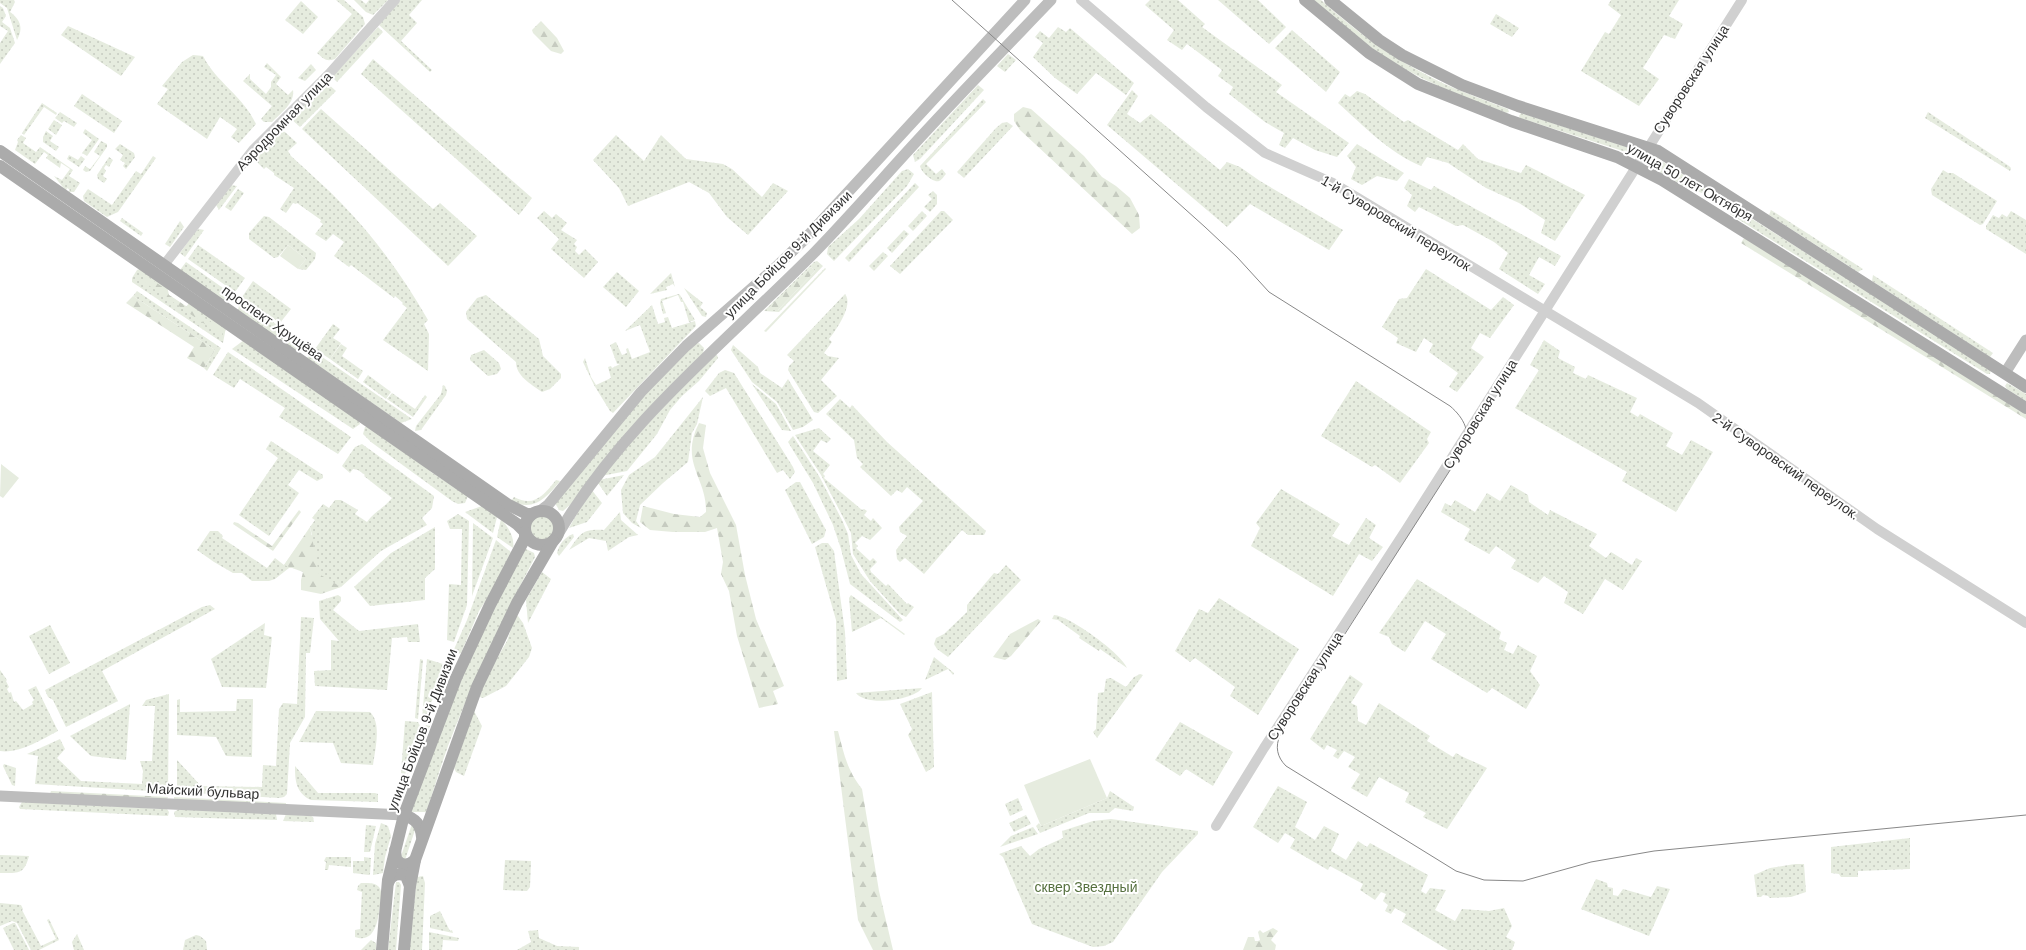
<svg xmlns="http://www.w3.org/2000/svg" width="2026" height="950" font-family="Arial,sans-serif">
<defs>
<pattern id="green-dots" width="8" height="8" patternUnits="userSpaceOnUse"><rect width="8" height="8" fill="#e6ecdf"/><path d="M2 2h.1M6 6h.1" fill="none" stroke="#c6cbc0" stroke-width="1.8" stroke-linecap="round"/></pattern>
<pattern id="forest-firs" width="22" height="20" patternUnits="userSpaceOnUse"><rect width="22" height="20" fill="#e6ecdf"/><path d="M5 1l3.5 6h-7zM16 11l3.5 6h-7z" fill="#c6cbc0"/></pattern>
</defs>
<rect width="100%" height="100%" fill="#fff"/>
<g fill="url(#green-dots)" fill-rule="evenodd">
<path d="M0,0H14L15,2L10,12C20,19 24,28 17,40L7,8L0,3Z"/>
<path d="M336,0H344L363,17L365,24L335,59C326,62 324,59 317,53L352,14Z"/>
<polygon points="354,0 361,0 366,4 369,0 388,0 373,15 366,12"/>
<polygon points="400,0 422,0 409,15 417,23 401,41 432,70 430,72 379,25"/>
<polygon points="1150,0 1178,0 1205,24 1202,27 1282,85 1276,92 1349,143 1337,157 1315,150 1293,138 1285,148 1279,145 1284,133 1265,122 1229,94 1233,87 1218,76 1222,70 1187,44 1182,50 1167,40 1174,30 1145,5"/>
<polygon points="1218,0 1258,0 1286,27 1269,44"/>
<path d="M1314,0H1321C1352,28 1386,54 1423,73C1450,88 1479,98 1508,109L1509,112L1506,113C1459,96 1414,78 1373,49C1352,35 1333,16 1314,0Z"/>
<polygon points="1611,0 1679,0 1669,16 1683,24 1675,39 1664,35 1643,68 1659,79 1639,106 1581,71 1605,32 1609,34 1621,15 1608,5"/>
<polygon points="301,1 318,17 303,34 285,20"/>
<polygon points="0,6 3,8 6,16 2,22 10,28 15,43 0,64 0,43 8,31 0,26"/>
<polygon points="1496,14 1519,28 1512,37 1490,24"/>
<polygon points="68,26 135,57 121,76 61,35"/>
<polygon points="378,27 383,32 337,82 332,77"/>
<polygon points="1058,27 1066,32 1070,28 1134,83 1126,95 1096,73 1077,94 1055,78 1033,57 1043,43 1035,37 1040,31 1049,38"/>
<polygon points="1292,30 1340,72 1326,92 1275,48"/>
<polygon points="1008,54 1016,60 1005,72 997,66"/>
<path d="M193,55L203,56C216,82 243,96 256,124L239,143L231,137L237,129L220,117L207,139L157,104L168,89L162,86L182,62Z"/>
<polygon points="373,59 532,198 519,215 361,74"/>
<path d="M267,63L281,77L276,84L288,95L293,90C295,103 281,113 272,122H264L261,119L272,106L243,81L250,74V79L266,94L271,87V82L276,75L264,67Z"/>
<polygon points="311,64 316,70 305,81 298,78"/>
<polygon points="327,83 336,91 300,127 290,118 323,85"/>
<polygon points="978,85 984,90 920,159 915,162 913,155"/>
<polygon points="1132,90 1138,96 1127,114 1140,123 1151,114 1220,170 1227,162 1240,167 1260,181 1343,230 1329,250 1250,204 1227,227 1107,125"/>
<path d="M1357,91L1365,94L1404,122L1408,120L1458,150L1463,144L1478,159L1521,173L1526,165L1585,195L1555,241L1541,233L1545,220L1519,203L1486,188L1448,163L1427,157L1421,166C1388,152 1364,126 1338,103L1345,94L1350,97Z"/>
<polygon points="82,94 122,121 114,133 74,106"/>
<path d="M983,99L986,102L926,164L936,174L942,169L946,174C944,176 942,180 939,181C933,183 921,172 920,166Z"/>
<polygon points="42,103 57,113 56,115 44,107 24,135 22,133"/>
<polygon points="321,109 433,209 440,203 477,236 448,266 302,129"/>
<polygon points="60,112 77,123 74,127 64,121 62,123 55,118"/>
<polygon points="1928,112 2009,166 2011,168 2010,171 1925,118"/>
<polygon points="1521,113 1627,147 1628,150 1626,152 1520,118 1519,116"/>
<polygon points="54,120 62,125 56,135 48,129"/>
<polygon points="1007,122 1013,126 964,178 957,172 996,128 1002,123"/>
<polygon points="85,129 99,139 87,156 82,153 92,140 83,133"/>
<polygon points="46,131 53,136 50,141 59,147 56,151 43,142 43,137"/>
<path d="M282,131L285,132L297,143L288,151L291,156C308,172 326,187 342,204C376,239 404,278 428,320L424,324L429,334L428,371L383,340L407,308L402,304L403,303L395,296L394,298L351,265L349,267L334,256L344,242L333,234L326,241L315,234L323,224L320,222L321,220L297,203L296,204L293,203L286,213L280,209L294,188L274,175V173L266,167L264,169L256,161V157Z"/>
<polygon points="21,135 26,138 23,143 36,152 40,147 73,170 69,176 80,183 74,192 68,192 70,190 67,188 66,191 54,176 62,180 70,169 61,163 60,168 46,158 48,155 44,152 35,164 15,150 18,142 17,140"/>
<polygon points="616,135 644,161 661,135 686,159 723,164 732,169 762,197 773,183 788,191 748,235 727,217 709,193 689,182 628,206 619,188 593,160"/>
<polygon points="101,141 107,144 107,147 90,171 86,172 83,170 85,166 90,169 100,156 94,152"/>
<polygon points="120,144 134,153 135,157 126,169 123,166 125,163 120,160 123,155 115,149"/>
<polygon points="1357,144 1404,173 1397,181 1377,176 1362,185 1351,179 1356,167 1347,156"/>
<polygon points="69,155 78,160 81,156 85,159 79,167 67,159"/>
<polygon points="1652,155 1708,190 1709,192 1705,194 1685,187 1648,165 1646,160"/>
<polygon points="153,156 156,158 118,212 107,217 84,201 83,196 88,189 112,205 136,171 141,174"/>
<polygon points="109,157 113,160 109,167 106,165 104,168 106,171 103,176 107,179 104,183 98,179 97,175"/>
<polygon points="908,169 914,174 907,186 834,261 827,254 828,247 859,219 902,171"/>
<polygon points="1943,170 1948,173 1953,173 1997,201 1983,224 1980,225 1932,195 1931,189"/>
<polygon points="1409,179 1431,190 1434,186 1561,256 1555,266 1539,257 1529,275 1545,284 1538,294 1499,269 1508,253 1494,242 1463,225 1456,226 1419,207 1415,212 1407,206 1412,195 1404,188"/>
<polygon points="915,183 919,187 849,262 845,258"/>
<polygon points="230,185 237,186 219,210 216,205"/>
<polygon points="238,189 244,193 231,211 225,207"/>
<polygon points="933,191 937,195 937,204 930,212 924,207 932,199 928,195"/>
<polygon points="1731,208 1736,209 1991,369 1990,374 1987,374 1730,214"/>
<polygon points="1771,210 1863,269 1858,272 1769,215"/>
<polygon points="544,211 552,218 556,214 567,223 561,230 577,240 574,244 577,247 575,251 579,255 585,249 598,262 584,278 551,249 559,239 537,218"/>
<polygon points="922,211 927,216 913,231 908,226"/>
<polygon points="941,211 944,211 953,220 900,274 890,266"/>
<polygon points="2011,211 2026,220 2026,254 1986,229 1986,226 1993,215 1999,218 2002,214 2007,217"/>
<polygon points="264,216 269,217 316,253 315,259 306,270 298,269 306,259 288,245 278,257 274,258 249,239 249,233"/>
<polygon points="122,218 143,233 141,236 120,221"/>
<polygon points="180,221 184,227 170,247 165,244"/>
<polygon points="199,229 204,230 185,257 180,253 195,232"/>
<polygon points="904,230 909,234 892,253 887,248"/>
<polygon points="198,245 245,278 235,292 188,259"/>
<polygon points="883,252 888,256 874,271 869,266"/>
<path d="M817,261L823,266L779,312L764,311L814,262ZM811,267L815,271L778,310H767Z"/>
<polygon points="186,262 233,295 223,301 180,270"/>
<polygon points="142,268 167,286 169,295 186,307 189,303 226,327 223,343 132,282 132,278 137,270"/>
<polygon points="825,268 826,269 766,332 764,331"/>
<polygon points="1426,269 1491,310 1503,297 1514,305 1490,338 1480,333 1471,348 1484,357 1457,392 1449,387 1458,373 1429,352 1433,344 1424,338 1416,352 1396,343 1398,338 1382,327 1399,299 1407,298"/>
<polygon points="617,272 639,291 626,307 603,287"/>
<polygon points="671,273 675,287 673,284 666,287 667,290 650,294"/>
<polygon points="1873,275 1993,353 1990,357 1872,281"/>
<polygon points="253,281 291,309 280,323 242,297"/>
<polygon points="684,288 703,303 700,307 707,313 706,317 702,316"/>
<polygon points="137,291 221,348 207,371 204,368 215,350 133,296"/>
<polygon points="679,294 680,295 695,320 689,322 683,302 681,302 678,295 662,301 666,313 663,314 660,303 661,299"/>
<path d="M845,294C854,305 836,330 829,339L832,342L824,353L828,356L839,358L821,380L837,396L818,413L814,412L788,370L789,366L794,361L787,355Z"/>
<path d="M486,295L539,339L543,356L561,374V378L550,389L542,392C531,384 516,376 516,362L467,319L466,312L477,298Z"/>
<polygon points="240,299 303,343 299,348 294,350 238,311"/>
<polygon points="652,305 658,324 665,322 664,318 668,317 672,328 695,321 696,326 613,413 610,411 594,385 583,362 585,358 591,377 596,385 611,378 608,367 611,366 612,368 620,364 617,364 610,345 616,342 622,355 627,353 626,349 628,348 632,359 650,352 640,325 625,331"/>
<polygon points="333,324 340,329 333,338 341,343 330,359 315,349"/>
<polygon points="244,340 358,418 360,424 353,429 232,349"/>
<polygon points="1544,340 1560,351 1558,358 1575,367 1573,373 1586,379 1588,375 1637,398 1630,412 1638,417 1640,414 1673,433 1666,446 1682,455 1691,440 1713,452 1676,512 1622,481 1627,472 1515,408 1539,370 1530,365"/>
<polygon points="699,343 704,348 703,354 571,504 563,511 559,510 555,503 644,394 695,344"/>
<polygon points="341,344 347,348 342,356 363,371 358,379 330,359"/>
<polygon points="733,345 758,367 760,373 782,388 788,379 813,420 803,427 793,430 777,402 752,382 731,350"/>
<polygon points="312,350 412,419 401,423 307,358"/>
<polygon points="484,350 499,363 501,369 497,374 488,376 470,360 471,355"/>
<polygon points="228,352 351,437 338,454 279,417 285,408 240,379 234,388 213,375"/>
<polygon points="717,355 718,358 699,381 682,396 670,410 657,434 627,471 601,476 644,427 713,356"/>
<polygon points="725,370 734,373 793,467 795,472 790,479 783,470 777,473 726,388 710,396 705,391 719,373"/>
<polygon points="368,375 391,392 386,399 363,382"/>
<polygon points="1356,381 1431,432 1427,439 1429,443 1400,483 1375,465 1372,467 1321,436"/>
<polygon points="2007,383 2026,394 2026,401 2007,389 2005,386"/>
<polygon points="752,384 776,404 791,431 782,430 780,427"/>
<polygon points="443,385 445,386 447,391 446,395 421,430 415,431 416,426 441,394"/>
<polygon points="392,393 415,409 425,395 427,397 413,417 387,399"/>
<polygon points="703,397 697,424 692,433 688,462 663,483 640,505 636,521 641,528 632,523 623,513 621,490 629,475 655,457"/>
<polygon points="840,399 850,408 852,405 887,442 986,531 984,535 968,535 962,530 924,574 905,558 900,562 897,559 896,550 907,536 900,532 899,527 923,501 907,487 902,493 897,490 891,496 860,467 863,464 857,458 854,440 826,414"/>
<polygon points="371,426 427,467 431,472 468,496 465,503 458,504 452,501 371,442 363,434 365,427"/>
<polygon points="819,428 831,439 827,443 821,440 813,451 830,465 823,474 825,476 824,478 862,510 864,509 867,511 864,515 871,521 873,518 882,528 870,540 862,536 855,543 858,546 856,548 870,561 873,558 877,562 870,569 871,572 886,586 888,584 907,604 908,603 914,607 906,617 900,614 870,581 853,554 851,533 844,519 821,475 795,435"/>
<polygon points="793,436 819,476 842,520 848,534 851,555 861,574 903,620 900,622 850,584 841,549 833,525 813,483 788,442"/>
<polygon points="271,441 323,475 323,478 317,481 299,470 288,485 299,493 269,536 239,515 278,458 266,449"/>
<path d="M362,444L434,496L432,508L422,518L427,525L381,551L341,587L302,567L289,568L275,579L269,581H252L242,573H233L214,562L197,550L210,531H218L223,536L222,538L267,568L275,558L284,565L302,540L312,535L310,527L315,520L312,518L323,504L329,508L335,500H341L358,510L355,514L367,522C376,510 383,509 392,498L364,476L365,475L358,470L353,469L350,473L342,466L355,447Z"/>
<polygon points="624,475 607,496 598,483 599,480"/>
<path d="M556,480L560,481C546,498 534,512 511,501L514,497C534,508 544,495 556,480Z"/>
<polygon points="796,482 800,482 826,530 824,537 812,544 785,490"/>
<polygon points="1511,485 1528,495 1529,502 1548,515 1550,510 1597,534 1589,546 1606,558 1611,552 1632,565 1636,558 1642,561 1623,590 1605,579 1583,614 1564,603 1568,592 1544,576 1538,583 1511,568 1516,560 1496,546 1489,554 1464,540 1470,529 1441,512 1445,503 1451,506 1455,500 1475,512 1487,493 1500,501"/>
<polygon points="591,489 602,503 587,522 569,528"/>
<polygon points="1281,489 1340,524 1332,536 1349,545 1366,518 1376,525 1369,538 1383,547 1372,561 1359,554 1333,596 1251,546 1260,528 1256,523"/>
<polygon points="482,506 497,517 493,533 465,512"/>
<path d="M620,512L621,520L638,535L629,537L608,551L606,541L589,538L569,550C581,533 582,529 604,530Z"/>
<polygon points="458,514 469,521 467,605 454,642 447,640 449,584 461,585 462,529 450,529 447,521"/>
<circle cx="542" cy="528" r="13"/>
<path d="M501,519C508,527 515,537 513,548L497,537Z"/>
<polygon points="473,523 493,538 472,596"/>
<polygon points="435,527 435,569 425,578 425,600 370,606 354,587 391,553"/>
<path d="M573,534L574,537L559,556L557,553C559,544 565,537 573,534Z"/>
<polygon points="496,540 511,552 492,591 479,611 461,653 451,656 467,620"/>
<polygon points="822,543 828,543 834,551 845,632 847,679 837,681 836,620 815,547"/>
<path d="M526,549L534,553L535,557C502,620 473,680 448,746C440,768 434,790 426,812H410L460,679L523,550Z"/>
<polygon points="1006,565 1021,580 948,657 937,649 934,644 936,638 944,634 967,612 967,605 994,573 998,574"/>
<polygon points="542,572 551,579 528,623 526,600"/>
<polygon points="1417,579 1501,632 1499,639 1507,643 1504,650 1513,654 1518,645 1537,656 1530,671 1540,685 1526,709 1492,688 1487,693 1431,659 1446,634 1425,621 1405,652 1392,644 1389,637 1379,633"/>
<polygon points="338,595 341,597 341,601 333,610 359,631 418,624 420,642 408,642 407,637 392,638 387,690 315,686 314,671 331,670 331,640 339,641 320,619 319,601"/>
<polygon points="851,595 905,634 904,635 881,618 852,632 849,598"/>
<polygon points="1219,598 1299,649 1258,715 1230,696 1235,687 1195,658 1190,662 1175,651 1199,609 1208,613"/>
<polygon points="210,605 215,609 102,671 118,701 66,727 53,700 48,697 45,690 202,607"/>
<path d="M1054,615C1070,616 1122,654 1127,668L1100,649L1099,651L1079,638L1080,636L1058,620L1052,619Z"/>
<polygon points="518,616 523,623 532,648 529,657 506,686 483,698 480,697 479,695 488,674 507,641 515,617"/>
<polygon points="301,617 314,618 310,653 306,653 305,717 290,743 287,794 284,797 279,798 177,792 177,760 201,786 262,787 263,765 276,766 279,709 283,703 297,704"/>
<polygon points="265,623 264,635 272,637 266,688 222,687 211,659"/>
<polygon points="50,625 70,663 49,674 29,636"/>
<polygon points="934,657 954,673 953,675 948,669 925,680"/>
<polygon points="420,659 423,660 418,719 415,718"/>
<polygon points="427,659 446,665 424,721 422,719"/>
<path d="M0,670L7,680L6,681L9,687L7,689L9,693L11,692L14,702L16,701L23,710L33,704L32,702L34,700L28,690L36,686L58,731C40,740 20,754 0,751Z"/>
<polygon points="1140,674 1143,675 1097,738 1093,732 1096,729 1098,693 1104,692 1106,679 1111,678 1126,687 1134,677"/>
<path d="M1350,675L1363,684L1351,703L1357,706L1358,721L1366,725L1379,703L1430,736L1427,741L1453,757L1456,753C1465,759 1476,762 1487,768L1447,829L1423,817L1426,813L1405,802L1409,793L1379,777L1367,797L1351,788L1360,774L1348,767L1355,757L1344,751L1338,759L1333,756L1337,750L1327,745L1324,750L1310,739Z"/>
<path d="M922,688C914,700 866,707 856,693Z"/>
<polygon points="932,692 934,767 926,772 908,735 912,729 900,704"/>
<polygon points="169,694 168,792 35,784 38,756 27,754 60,739 65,749 57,758 81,781 142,784 143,771 140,761 152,761 155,706 142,706 146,700"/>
<polygon points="180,699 180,712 236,711 237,699 253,699 252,757 226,756 216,737 177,735 177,700"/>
<polygon points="130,704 126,760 91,756 70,736"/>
<path d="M316,711L370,712C382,723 375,750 373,765L341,763L333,743L299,742Z"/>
<polygon points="474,711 482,726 464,776 456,772 454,768"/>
<polygon points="405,721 418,722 421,728 405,774 401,773"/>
<polygon points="1180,722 1233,752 1213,786 1186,769 1180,776 1155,760"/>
<polygon points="426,725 430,726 406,778"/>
<polygon points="4,764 16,768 15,786 12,785 3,766"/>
<path d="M295,766L318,793H375L378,794V802L311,800C296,793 295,781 295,766Z"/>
<polygon points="1278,786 1307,802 1295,827 1315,840 1324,826 1339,834 1331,851 1346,860 1358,841 1367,847 1370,843 1428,875 1421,891 1426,894 1430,888 1446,890 1435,910 1455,921 1462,909 1489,911 1504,908 1512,926 1506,937 1515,942 1512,950 1448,950 1402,922 1406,914 1395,908 1391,914 1385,911 1388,905 1383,901 1386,894 1381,892 1375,900 1360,890 1363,884 1330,866 1328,870 1290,848 1295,839 1285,833 1278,843 1253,827"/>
<polygon points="1110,791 1134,807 1133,811 1115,808 1109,813 1089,813 1040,833 1036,826 1039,823 1041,826 1107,798"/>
<polygon points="1018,798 1023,810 1010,816 1005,804"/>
<polygon points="22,802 167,809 169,812 168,816 20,809 19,807"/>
<polygon points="179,809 276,814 277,820 175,817 174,812"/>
<polygon points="286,814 311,816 313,817 314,822 283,821"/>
<polygon points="1026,815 1031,824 1014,832 1009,823"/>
<polygon points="1111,819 1198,831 1198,834 1162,872 1113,942 1104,946 1093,947 1032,924 1003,857 999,854 1021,846 1030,856 1039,849 1063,838 1062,831 1093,821"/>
<polygon points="381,823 388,826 391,836 385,857 383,873 373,875 375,844"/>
<polygon points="412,824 416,827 405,860 401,856"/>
<polygon points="366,825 376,826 370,852 364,852"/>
<polygon points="1033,827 1038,834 1000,847 1011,836"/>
<polygon points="1910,838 1910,869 1858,871 1858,877 1841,877 1839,874 1831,873 1831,847"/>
<path d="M0,855L29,856C24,875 18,873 0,873Z"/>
<polygon points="326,857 351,857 351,867 329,865 328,870 325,870 326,862 324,861"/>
<polygon points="364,857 371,858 370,874 369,875 353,873 353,861 364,861"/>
<polygon points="505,860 531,861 530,887 527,891 503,890"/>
<polygon points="1795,864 1804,864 1806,892 1791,897 1770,898 1768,896 1763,895 1761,897 1757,897 1754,875 1770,868"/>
<polygon points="423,876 425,883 422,950 409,950 417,877"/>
<polygon points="1596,879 1607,883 1608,887 1613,888 1613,895 1618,896 1623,889 1651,897 1657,886 1670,889 1649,936 1581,909"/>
<polygon points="396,882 399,882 401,885 396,950 388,950"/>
<path d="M361,883C367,883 375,882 379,887C383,892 381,900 380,906C378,920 375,944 355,937V930L360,929L362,892L357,890L358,886Z"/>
<polygon points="0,903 21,905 23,909 22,910 41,946 56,939 47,920 49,919 59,940 39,950 31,950 17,923 12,921 0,926"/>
<polygon points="440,911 450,931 452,930 453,933 430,928 430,916"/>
<polygon points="13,923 15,923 29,950 14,950 3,928"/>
<polygon points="538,930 539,938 557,946 579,947 579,950 517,950 531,942 528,931"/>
<polygon points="429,932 459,938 458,941 443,940 442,950 429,950"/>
<polygon points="77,934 84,950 74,950 72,942"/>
<polygon points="196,935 200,936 206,941 207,950 183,950 185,940"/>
<polygon points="371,940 376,943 376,950 361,950"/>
</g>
<g fill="url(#forest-firs)">
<polygon points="541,21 557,38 564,51 561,54 551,51 533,33 532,30"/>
<polygon points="1023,107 1031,109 1084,156 1102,177 1116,186 1130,198 1139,215 1140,228 1132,234 1020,130 1014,121 1014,114"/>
<polygon points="1744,238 2026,410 2026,419 1741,243"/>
<polygon points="811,267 815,271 778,310 766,310"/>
<polygon points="148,277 164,288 169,295 223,330 222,336 144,282"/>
<polygon points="133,296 215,350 204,368 187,358 194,347 126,303"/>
<path d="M699,423L706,425L703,448L710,473L736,525L745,575L756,619L784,686L773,691L778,704L759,708L737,636L729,591L721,574L723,562L717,528L705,532H673L650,530L640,522L643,506L674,514L700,517L706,512C707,477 679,463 699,423Z"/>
<polygon points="299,510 301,512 273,551 233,524 234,522 238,523 272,546"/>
<polygon points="310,527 319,574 341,587 321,594 301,590 301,580 303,572 284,565"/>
<polygon points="1038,619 1041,621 1011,656 1005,660 993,657 1010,634"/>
<path d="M834,731H838C844,754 847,770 862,789L879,891L893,950H873L858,920Z"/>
<polygon points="51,791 168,797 167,800 50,794"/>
<polygon points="174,797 286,803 286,806 174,800"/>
<polygon points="1273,928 1278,931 1271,940 1276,945 1275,950 1243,950 1248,937 1254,937 1255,941 1258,941 1260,940 1258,932 1260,930 1263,933"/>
</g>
<g fill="#e6ecdf">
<polygon points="288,245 306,259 298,269 280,256"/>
<polygon points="1,464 19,478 3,498 0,496"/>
<polygon points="1090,759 1107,798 1041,826 1024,785"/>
</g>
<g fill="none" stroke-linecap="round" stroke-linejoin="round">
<g stroke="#d0d0d0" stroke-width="10">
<polyline points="1081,0 1206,107 1265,153 1333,183 1698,403 1877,529 2026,623"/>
<polyline points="164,265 253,150 329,74 395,0"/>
<polyline points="1216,826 1264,748 1406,530 1742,0"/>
</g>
<g stroke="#bdbdbd" stroke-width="11">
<polyline points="2005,373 2026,340"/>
<polyline points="540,511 548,505 641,392 686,346 775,268 803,241 1025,0"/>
<path d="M557,536C621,425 726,342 815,252C846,220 875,187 905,154C952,102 1002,51 1051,0"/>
<polyline points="0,796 404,815"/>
</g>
<g stroke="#ababab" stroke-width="12">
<polyline points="1305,0 1369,53 1418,84 1511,121 1617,157 1662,180 2026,408"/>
<polyline points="1330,0 1379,40 1402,55 1462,85 1518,106 1658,151 2026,387"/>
<polyline points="0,151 507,504 527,514 532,514"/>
<polyline points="0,166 517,524 525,532"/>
<circle cx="542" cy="528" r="17"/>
<path d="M404,815C416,819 421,825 422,837"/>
<path d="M395,850L396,859C401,866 408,866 415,860"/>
<path d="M388,883C391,875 398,872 406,876L410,886"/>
<polyline points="382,950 388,880 404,815 456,678 490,605 525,538 525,532"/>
<polyline points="404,950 410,886 415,860 477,687 517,603 553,541"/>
</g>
<path stroke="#888" stroke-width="1" d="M952,0L1205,227L1237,257L1269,292L1450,406C1464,418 1472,433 1463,450L1280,735C1275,747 1277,757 1286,766L1456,871L1484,880L1523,881L1591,862L1654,851L2026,815"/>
</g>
<g text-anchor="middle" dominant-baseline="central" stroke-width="4" stroke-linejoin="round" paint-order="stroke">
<g font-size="14" fill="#333" stroke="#fff">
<text transform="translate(1691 79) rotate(-57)">Суворовская улица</text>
<text transform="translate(284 121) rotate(-46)">Аэродромная улица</text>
<text transform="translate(1690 182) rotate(30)">улица 50 лет Октября</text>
<text transform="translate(1396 223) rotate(31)">1-й Суворовский переулок</text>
<text transform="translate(788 254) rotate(-45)">улица Бойцов 9-й Дивизии</text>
<text transform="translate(273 323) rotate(35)">проспект Хрущёва</text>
<text transform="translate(1480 414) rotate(-58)">Суворовская улица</text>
<text transform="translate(1786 466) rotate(35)">2-й Суворовский переулок.</text>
<text transform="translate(1305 686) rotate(-57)">Суворовская улица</text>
<text transform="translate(422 730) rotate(-69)">улица Бойцов 9-й Дивизии</text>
<text transform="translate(203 791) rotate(3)">Майский бульвар</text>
</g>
<g font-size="14" fill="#56703f" stroke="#fff">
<text x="1086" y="887">сквер Звездный</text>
</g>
</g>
</svg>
